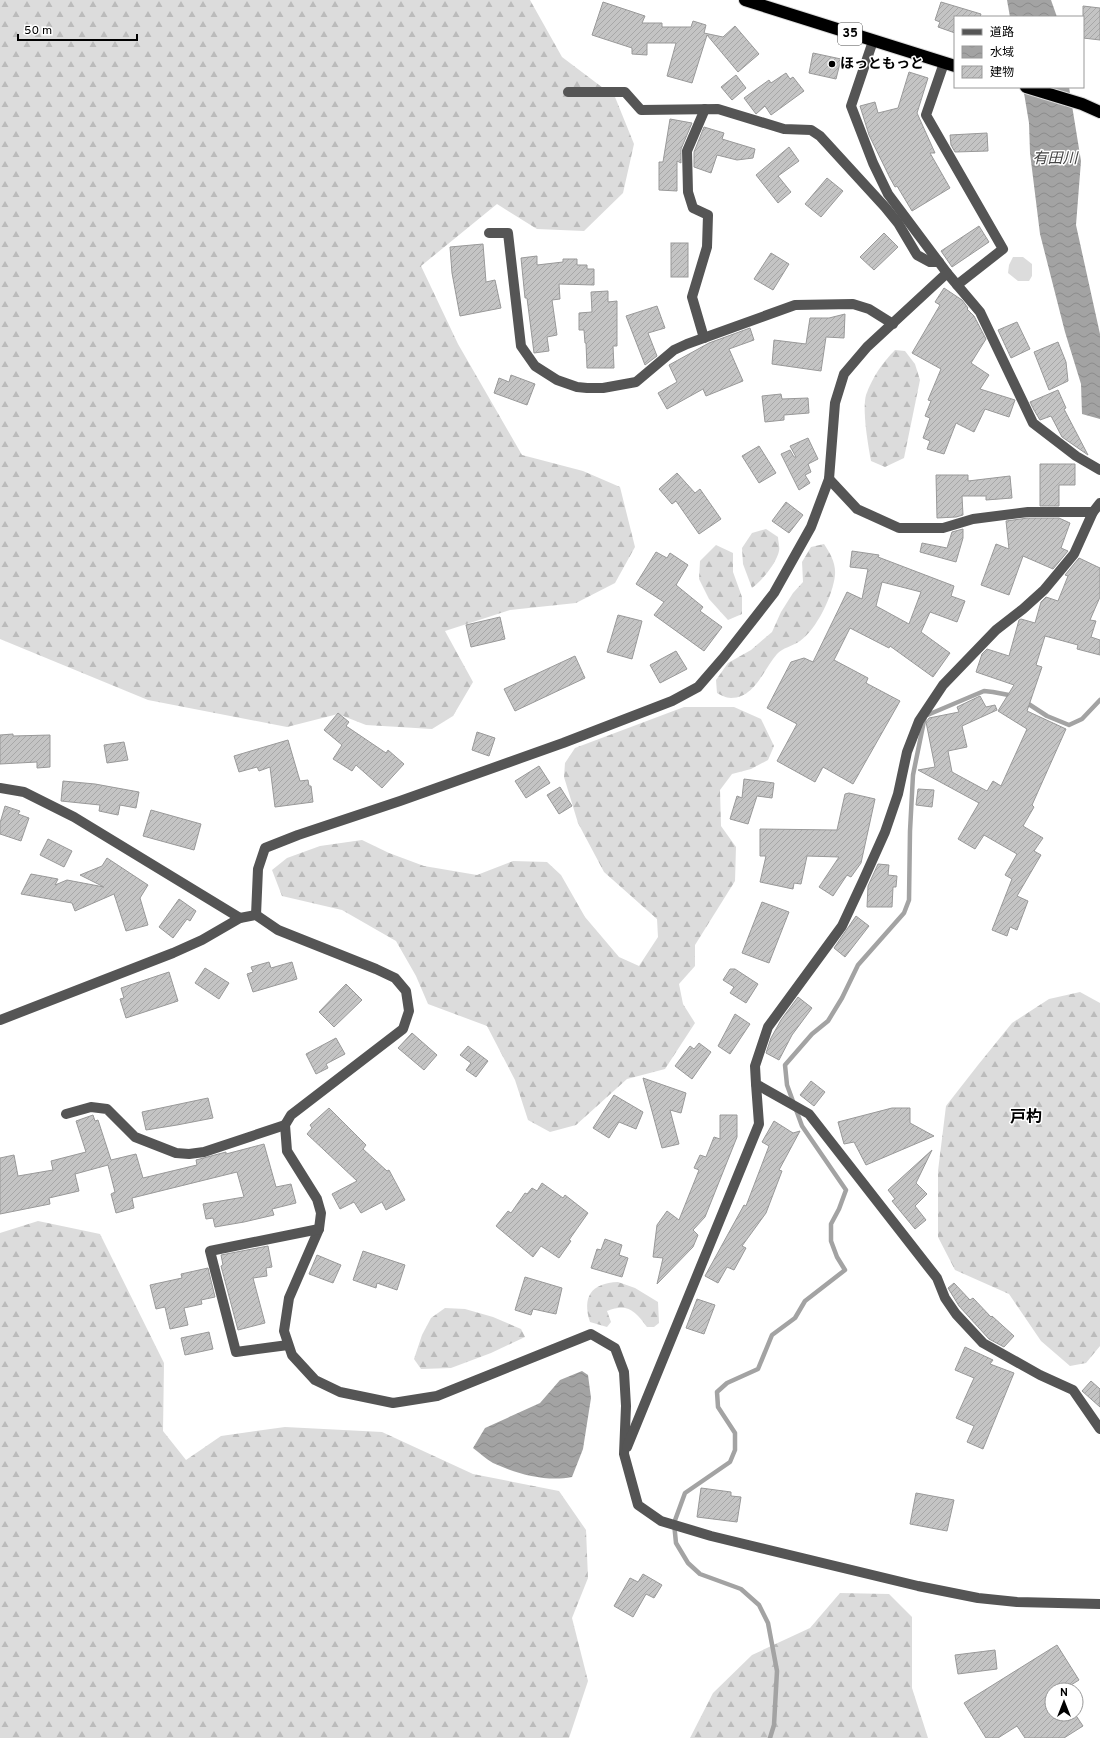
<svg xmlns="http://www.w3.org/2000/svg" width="1100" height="1738" font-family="Overpass,'Noto Sans JP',sans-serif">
<defs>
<pattern id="forest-firs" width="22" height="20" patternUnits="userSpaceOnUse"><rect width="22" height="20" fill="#dcdcdc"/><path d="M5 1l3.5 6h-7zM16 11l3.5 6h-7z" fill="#bbb"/></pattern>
<pattern id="water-waves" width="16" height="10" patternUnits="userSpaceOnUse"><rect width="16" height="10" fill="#a3a3a3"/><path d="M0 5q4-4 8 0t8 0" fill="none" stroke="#8b8b8b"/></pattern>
<pattern id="building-hatch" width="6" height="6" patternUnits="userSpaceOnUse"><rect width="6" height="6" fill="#c4c4c4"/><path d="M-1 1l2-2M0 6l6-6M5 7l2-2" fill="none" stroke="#a7a7a7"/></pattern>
</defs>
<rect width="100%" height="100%" fill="#fff"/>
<g fill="url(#forest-firs)">
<polygon points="0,0 530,0 562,57 615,97 634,144 623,193 584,231 537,229 497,204 421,266 458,344 522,455 583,471 620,487 635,547 615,583 576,603 510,610 445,631 473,682 453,716 432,729 366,725 338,714 287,727 148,700 0,639"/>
<path d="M895,350L905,351L915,364L920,380L904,458L885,467L871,461C868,445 862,410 866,395C872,378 882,363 895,350Z"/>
<path d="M766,529L778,537C778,541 780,547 779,551C777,562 762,581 752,588L743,564L742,548L752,533Z"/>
<path d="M824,544C830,553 836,563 835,575C833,595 817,629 800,641C793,646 782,648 777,654C763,670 755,698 731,698C726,698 721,695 717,693L716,680L728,663L751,650L772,632L781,612L793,593L803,582L802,562L811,547Z"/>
<polygon points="716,545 733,553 733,572 742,597 742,614 728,620 709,599 699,579 700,561"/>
<polygon points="684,707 734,707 761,719 774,746 768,760 751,769 732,774 720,790 721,826 736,847 735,881 695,945 695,966 679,984 683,1004 695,1023 665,1069 627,1079 576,1125 550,1132 528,1120 515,1080 487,1026 428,1004 416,976 396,941 342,910 282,896 272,870 287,858 320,846 362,840 389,853 424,866 477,875 513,861 547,862 561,875 585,917 619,957 639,966 658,937 657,919 604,872 578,823 564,777 565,763 575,748"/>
<polygon points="1080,992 1100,1003 1100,1346 1086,1363 1070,1366 1041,1341 1009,1294 955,1270 938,1237 938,1171 946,1106 978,1065 1012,1023 1049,999"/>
<polygon points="38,1221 100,1234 164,1363 163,1431 186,1460 221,1436 285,1427 382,1432 473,1474 559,1491 586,1530 588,1578 572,1618 588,1681 569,1738 0,1738 0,1233"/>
<path d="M618,1282L635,1288L658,1302L659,1323L654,1327H647C635,1311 628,1303 607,1311L611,1322L607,1327L590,1322C582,1297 591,1283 618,1282Z"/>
<polygon points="445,1308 465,1309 493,1317 521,1329 525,1337 491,1353 451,1368 421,1369 414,1359 422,1335 431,1318"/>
<polygon points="840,1593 889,1594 912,1617 912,1688 928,1738 690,1738 713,1693 752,1655 810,1628"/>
</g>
<polygon fill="#dcdcdc" points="1013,257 1023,257 1032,264 1032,276 1029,281 1018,281 1008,273 1009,265"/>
<g fill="url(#water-waves)">
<polygon points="1007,0 1051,0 1057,17 1010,17"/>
<polygon points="1023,87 1069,87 1081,161 1076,225 1100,334 1100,419 1082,414 1081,384 1065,332 1040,234 1030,153 1029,123"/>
<path d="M582,1371L588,1375L591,1398L583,1449L572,1477C546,1482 517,1474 493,1463C486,1459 480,1453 473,1448L485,1428L540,1403L560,1380Z"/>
</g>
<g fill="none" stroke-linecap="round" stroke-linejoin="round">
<g stroke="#a3a3a3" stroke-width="4.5">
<polyline points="1024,701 1047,716 1069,725 1082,719 1100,700"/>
<polyline points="770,1738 774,1725 777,1671 768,1623 759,1605 741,1589 700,1574 688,1563 676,1543 674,1523 685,1493 730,1462 735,1450 735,1433 718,1407 717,1392 727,1383 758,1369 772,1335 795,1318 805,1301 845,1270 837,1257 831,1241 831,1224 839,1209 846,1190 802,1126 787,1085 785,1065 812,1034 828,1021 842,998 858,965 904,913 909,900 910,831 913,775 925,716 984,691 993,692 1014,696"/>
</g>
</g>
<g fill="url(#building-hatch)" stroke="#999" fill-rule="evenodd">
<polygon points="603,2 645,16 642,23 662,23 662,27 691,27 693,21 706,25 704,33 723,37 735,26 759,54 738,72 707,35 692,83 667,76 676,43 647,43 647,55 632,54 632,48 592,35"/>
<polygon points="941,2 981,14 980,17 955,17 955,33 938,27 940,22 935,20"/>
<polygon points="1083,6 1100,8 1100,40 1083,38"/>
<polygon points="813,53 841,59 836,79 809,73"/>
<polygon points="909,72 928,78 917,113 935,153 930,153 950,188 912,211 897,186 895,187 890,178 869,135 860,106 875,102 878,113 898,108"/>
<polygon points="786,73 790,79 793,77 804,91 771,115 765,106 756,114 744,98 769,80 771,83"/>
<polygon points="736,75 746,88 732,100 721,87"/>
<polygon points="670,119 692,123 681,149 681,163 677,161 677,191 659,190 659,162 663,162"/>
<polygon points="704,127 724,133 722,139 755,149 753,158 737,160 717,155 711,173 694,167 694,152"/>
<polygon points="987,133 988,151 955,152 951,145 950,135"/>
<polygon points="789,147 799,161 778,176 791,192 778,203 756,175"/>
<polygon points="827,178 843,191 821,217 805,204"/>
<polygon points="979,226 989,242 952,267 941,251"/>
<polygon points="884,233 898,247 874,270 860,257"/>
<rect x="671" y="243" width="17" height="34"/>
<polygon points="483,244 486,282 495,280 501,308 460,316 452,273 450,247"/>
<polygon points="771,253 789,264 773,290 754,279"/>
<polygon points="537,256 537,265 563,262 563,259 577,259 577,265 587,265 587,269 594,269 594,285 559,284 560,299 552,300 557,335 547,337 549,351 534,353 527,298 525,298 521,258"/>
<polygon points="944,288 962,300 968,308 967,309 974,316 986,339 971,363 989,375 980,389 1015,400 1009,417 985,409 974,432 956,423 944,454 927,449 930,441 923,438 930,418 925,416 931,401 928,400 941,369 912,353 940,305 935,302"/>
<polygon points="608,291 608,302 617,301 617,346 613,346 614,368 587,368 586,343 585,343 584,330 579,330 579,313 592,312 591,292"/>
<polygon points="657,306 665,328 648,333 657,356 645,365 626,316"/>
<polygon points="845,314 844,338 826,337 821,371 772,364 774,340 806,344 810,318 829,318"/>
<polygon points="1017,322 1030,349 1011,358 998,330"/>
<polygon points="750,328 754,340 729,349 743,381 706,396 703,389 667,409 658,393 677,382 669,365 709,343"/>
<polygon points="1058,342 1066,362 1068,381 1049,390 1034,352"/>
<polygon points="511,375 535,384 527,405 494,393 499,378 509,382"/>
<polygon points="1058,390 1066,408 1064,409 1088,455 1062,437 1051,416 1040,420 1034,410 1030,402"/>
<polygon points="781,394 782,399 808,398 809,413 784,415 784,420 765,422 762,396"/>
<polygon points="808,438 818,459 808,464 811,472 805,475 810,483 799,490 781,454 790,450 794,457 796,457 790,446"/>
<polygon points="759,446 776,473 759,483 742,456"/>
<polygon points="1040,464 1075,464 1075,485 1059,485 1059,506 1040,506"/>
<polygon points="677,473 695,493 700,489 721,519 699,534 676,501 672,504 659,489"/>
<polygon points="936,475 968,475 968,481 1010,476 1012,498 986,500 986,496 962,496 963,515 956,517 937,518"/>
<polygon points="786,502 803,515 789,533 772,521"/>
<polygon points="1028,518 1059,518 1070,523 1061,548 1068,551 1053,569 1023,556 1009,595 981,585 996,544 1009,549 1006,521"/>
<polygon points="963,529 963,538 956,562 920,552 922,543 947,548 952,532"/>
<path d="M852,551L879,555L878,557L954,586L951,596L965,601L957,622L930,612L921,632L950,653L933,677L890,646L889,648L850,628L834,660L868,678L866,683L900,701L853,784L823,767L815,782L777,761L797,724L767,708L791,662L804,658L813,662L847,592L862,599L868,569L850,567ZM882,582L921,592L909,624L876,606Z"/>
<polygon points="656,552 667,558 670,553 688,565 676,585 703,607 700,611 722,627 704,651 654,615 664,602 636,584"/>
<polygon points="1079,558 1100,568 1100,597 1090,620 1096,621 1091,637 1100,640 1100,655 1077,649 1078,645 1045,636 1036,665 1042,667 1027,711 1066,729 1032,805 1034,807 1023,826 1043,838 1034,851 1041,855 1017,896 1028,901 1017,930 1010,927 1007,936 992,930 1012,879 1005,875 1017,854 984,835 975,849 958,839 979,803 918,770 935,767 926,722 929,718 959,712 957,707 980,696 986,707 995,705 997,710 962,726 967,747 948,751 952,772 987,791 993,781 1001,786 1027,729 998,711 1014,685 976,672 982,654 987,649 1009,656 1019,620 1021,619 1035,623 1041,602 1046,597 1058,601 1068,576 1065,575"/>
<polygon points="618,615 642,621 632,659 607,652"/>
<polygon points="500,617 505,639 471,647 466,625"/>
<polygon points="676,651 687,669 660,683 650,665"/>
<polygon points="575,656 585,678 515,711 504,689"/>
<polygon points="338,713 349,722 346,726 386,753 388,750 404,764 382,788 356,765 352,771 333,759 342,745 324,730"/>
<polygon points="477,732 495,738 489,756 472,750"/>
<polygon points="13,734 13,736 50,735 50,767 37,768 37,762 0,764 0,735"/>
<polygon points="288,740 300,781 308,780 309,786 311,786 313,802 275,807 270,767 259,771 257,767 239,772 234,756"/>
<polygon points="124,742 128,760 107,763 104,745"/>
<polygon points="539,766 550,783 526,798 515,781"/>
<polygon points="744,779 774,783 772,798 757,796 748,824 730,819 737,796 742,798"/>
<polygon points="63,781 95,784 139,792 136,808 120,805 118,815 99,811 100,805 61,801"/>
<polygon points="560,787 572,806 559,814 547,795"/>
<polygon points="918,789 934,790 932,807 916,805"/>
<polygon points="849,793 875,799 861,863 851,877 847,875 833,896 819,887 839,857 807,856 801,884 794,883 793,889 760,882 766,856 760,856 760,829 837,830 845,794"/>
<polygon points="5,806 20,811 18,814 29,818 21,841 0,834 0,823"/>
<polygon points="151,810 201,824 194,850 143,836"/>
<polygon points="48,839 72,851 64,867 40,855"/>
<polygon points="107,858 148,885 140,898 148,925 126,931 114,894 75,911 72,903 21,894 31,874 58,879 55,885 67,880 104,887 80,875 102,866"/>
<polygon points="878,864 889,865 888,875 897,876 896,887 893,887 892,907 867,907 868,886"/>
<polygon points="179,899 196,911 190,921 187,919 173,938 159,927"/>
<polygon points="762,902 789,912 769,963 742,953"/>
<polygon points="856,916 869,926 845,957 834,948"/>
<polygon points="269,962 271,968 292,962 297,979 253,992 247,974 253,972 251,967"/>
<polygon points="205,968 229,983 219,999 195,983"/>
<polygon points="730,969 735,969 758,984 746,1003 730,993 734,987 723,980"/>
<polygon points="169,972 178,1001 126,1018 120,999 124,998 121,988"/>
<polygon points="346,984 362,1000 334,1027 319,1012"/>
<polygon points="798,997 812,1008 792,1035 779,1060 766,1053 771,1038 781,1020"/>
<polygon points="735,1014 750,1024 730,1054 718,1046"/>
<polygon points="412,1033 437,1055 424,1070 398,1048"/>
<polygon points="336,1038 345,1054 326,1064 328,1068 316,1074 306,1054"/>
<polygon points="699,1043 711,1052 692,1079 675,1066 690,1046 694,1049"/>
<polygon points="468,1046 488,1061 476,1077 466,1070 471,1063 460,1055"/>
<polygon points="643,1078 686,1093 681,1113 670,1110 679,1144 662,1148"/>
<polygon points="811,1081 825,1092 814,1106 800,1095"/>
<polygon points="614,1095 643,1112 636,1129 619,1122 609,1138 593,1128"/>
<polygon points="208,1098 213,1118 177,1125 146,1130 142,1112"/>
<polygon points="329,1108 366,1145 363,1149 387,1171 389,1170 405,1200 386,1210 382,1202 361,1213 354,1202 340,1209 332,1194 357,1181 307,1134 312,1128 310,1125"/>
<polygon points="892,1108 910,1108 910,1123 934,1136 866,1165 854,1142 844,1144 838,1122"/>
<polygon points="93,1115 95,1121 98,1120 111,1160 136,1154 143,1178 197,1165 196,1160 226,1152 226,1154 264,1144 276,1187 291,1184 296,1203 272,1209 274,1215 244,1222 215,1227 213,1218 206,1219 203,1204 244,1197 237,1172 132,1198 134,1208 116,1213 111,1194 115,1192 108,1165 75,1174 79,1191 49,1198 50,1204 0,1214 0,1158 14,1155 18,1176 53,1170 51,1161 86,1152 76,1121"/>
<polygon points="720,1115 737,1115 737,1137 705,1217 693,1230 698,1235 693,1247 657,1284 663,1258 653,1257 657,1225 667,1211 679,1220 699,1170 694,1168 700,1155 706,1157 714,1137 720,1139"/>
<polygon points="774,1121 793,1133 800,1131 779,1170 782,1171 766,1213 742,1246 746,1248 734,1270 727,1267 718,1283 705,1276 744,1205 746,1206 769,1146 762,1142"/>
<polygon points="932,1150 916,1183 927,1194 915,1206 926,1220 915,1229 892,1201 895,1199 888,1190"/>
<polygon points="542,1183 563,1198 565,1195 588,1213 569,1240 571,1241 559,1258 541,1246 533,1257 496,1226 508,1211 511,1213 525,1193 527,1194 532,1188 537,1191"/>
<polygon points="605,1239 622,1245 619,1255 628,1258 622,1277 591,1268 597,1249 601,1250"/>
<polygon points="268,1246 272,1267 266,1268 267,1276 253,1278 265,1323 238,1330 221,1266 223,1265 221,1255"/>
<polygon points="363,1251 405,1265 397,1290 377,1283 376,1288 353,1280"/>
<polygon points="317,1255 341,1265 333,1283 309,1274"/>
<polygon points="208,1268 215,1297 201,1300 202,1304 184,1308 188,1325 170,1329 165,1307 156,1309 150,1285 182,1278 181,1274"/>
<polygon points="525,1277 562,1288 556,1314 533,1309 531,1315 515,1310"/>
<polygon points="954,1283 970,1300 973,1298 991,1317 992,1316 1014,1336 1004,1347 989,1339 959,1306 948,1288"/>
<polygon points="697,1299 715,1305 704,1334 686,1328"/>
<polygon points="209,1332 213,1349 185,1355 181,1338"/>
<polygon points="965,1347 993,1360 990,1364 1014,1373 983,1449 967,1442 974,1426 956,1418 974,1378 955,1370"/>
<polygon points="1091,1381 1100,1389 1100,1407 1082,1391"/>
<polygon points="701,1488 731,1492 731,1496 741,1497 737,1522 697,1517"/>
<polygon points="916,1493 954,1500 947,1531 910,1524"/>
<polygon points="643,1574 662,1585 654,1598 646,1594 633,1617 614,1606 630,1578 638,1582"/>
<polygon points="1057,1645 1079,1680 1063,1690 1052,1690 1052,1714 1075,1714 1083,1726 1064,1738 1025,1738 1017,1726 998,1738 986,1738 964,1703"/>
<polygon points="995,1650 997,1669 958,1674 955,1655"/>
</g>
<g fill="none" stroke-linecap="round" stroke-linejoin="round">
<defs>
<g id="highway">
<polyline points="745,0 955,66"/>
<polyline points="1026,87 1082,104 1100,112"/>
</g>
</defs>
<use href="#highway" stroke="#dbdbdb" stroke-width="14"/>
<g stroke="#555" stroke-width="10">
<polyline points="873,41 851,106 873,163 888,194 947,273 980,312 1033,423 1076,456 1100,470"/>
<polyline points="944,63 926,115 1003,249 957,285"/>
<polyline points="568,92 625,92 641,110 718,109 784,129 811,130 820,136 885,207 898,223 917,255 930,262 939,262"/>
<polyline points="489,233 508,233 521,346 535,366 557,380 577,387 587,388 603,388 636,382 674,350 687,344 795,305 853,304 869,309 893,324"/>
<polyline points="704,338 692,297 707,247 708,215 693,208 688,192 687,151 705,109"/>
<polyline points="829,479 857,509 899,528 943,528 973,519 1028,512 1093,512"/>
<polyline points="1100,503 1093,512 1074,554 1044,590 1023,609 996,630 969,658 943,685 919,721 907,752 898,794 885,832 863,881 842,926 768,1027 755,1066 756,1084 809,1114 937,1278 945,1298 956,1314 983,1343 1040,1375 1073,1390 1100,1429"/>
<polyline points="0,788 24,792 74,817 240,918"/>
<polyline points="256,915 258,869 265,848 298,835 400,801 563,743 672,701 698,687 724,657 774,593 811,527 829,479 835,403 844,374 867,347 947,273"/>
<polyline points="0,1020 173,953 202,940 240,918 256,915 278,930 376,969 395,978 406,991 409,1011 403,1029 291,1115 285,1125 287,1151 317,1199 321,1213 319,1229 289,1298 284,1331 292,1355 315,1380 340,1392 393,1403 437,1396 591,1334 615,1348 624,1372 626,1406 624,1454 638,1505 661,1521 711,1536 918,1586 978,1598 1017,1602 1100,1604"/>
<polyline points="66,1114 91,1107 107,1109 135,1137 176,1153 189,1154 204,1152 285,1125"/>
<polyline points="288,1345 236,1352 210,1251 319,1229"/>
<polyline points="627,1447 759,1124 756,1084"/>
</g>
<use href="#highway" stroke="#000" stroke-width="12"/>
</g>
<circle fill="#000" stroke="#fff" stroke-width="1.5" cx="832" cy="64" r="4"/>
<g text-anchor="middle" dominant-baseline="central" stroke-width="3" stroke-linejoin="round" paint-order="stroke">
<rect fill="#fff" stroke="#4c4c4c" stroke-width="1" x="838" y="23" width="24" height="22" rx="3"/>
<g font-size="13" font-weight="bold" fill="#000">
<text x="850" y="34">35</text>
</g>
<g font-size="14" font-weight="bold" fill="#000" stroke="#fff" text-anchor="start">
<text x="840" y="64">ほっともっと</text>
</g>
<g font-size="15" font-style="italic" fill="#444" stroke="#fff">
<text x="1055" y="159">有田川</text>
</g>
<g font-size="16" font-weight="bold" fill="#000" stroke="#fff">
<text x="1026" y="1118">戸杓</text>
</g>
</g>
<rect x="954" y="16" width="130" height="72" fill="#ffffff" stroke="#999999"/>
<rect x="962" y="29" width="20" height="6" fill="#555555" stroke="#999999"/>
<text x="990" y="36" font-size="12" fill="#000000">道路</text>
<rect x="962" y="46" width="20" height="12" fill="url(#water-waves)" stroke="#999999"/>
<text x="990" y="56" font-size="12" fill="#000000">水域</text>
<rect x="962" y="66" width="20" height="12" fill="url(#building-hatch)" stroke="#999999"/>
<text x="990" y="76" font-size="12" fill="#000000">建物</text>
<g transform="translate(1064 1702)"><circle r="19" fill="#ffffff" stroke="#999999"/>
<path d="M0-3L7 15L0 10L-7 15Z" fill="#000000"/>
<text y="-6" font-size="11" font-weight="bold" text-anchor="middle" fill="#000000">N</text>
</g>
<path d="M18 34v6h119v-6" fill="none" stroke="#000000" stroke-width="2"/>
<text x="24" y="34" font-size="12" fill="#000000" stroke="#ffffff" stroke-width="3" paint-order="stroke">50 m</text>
</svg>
